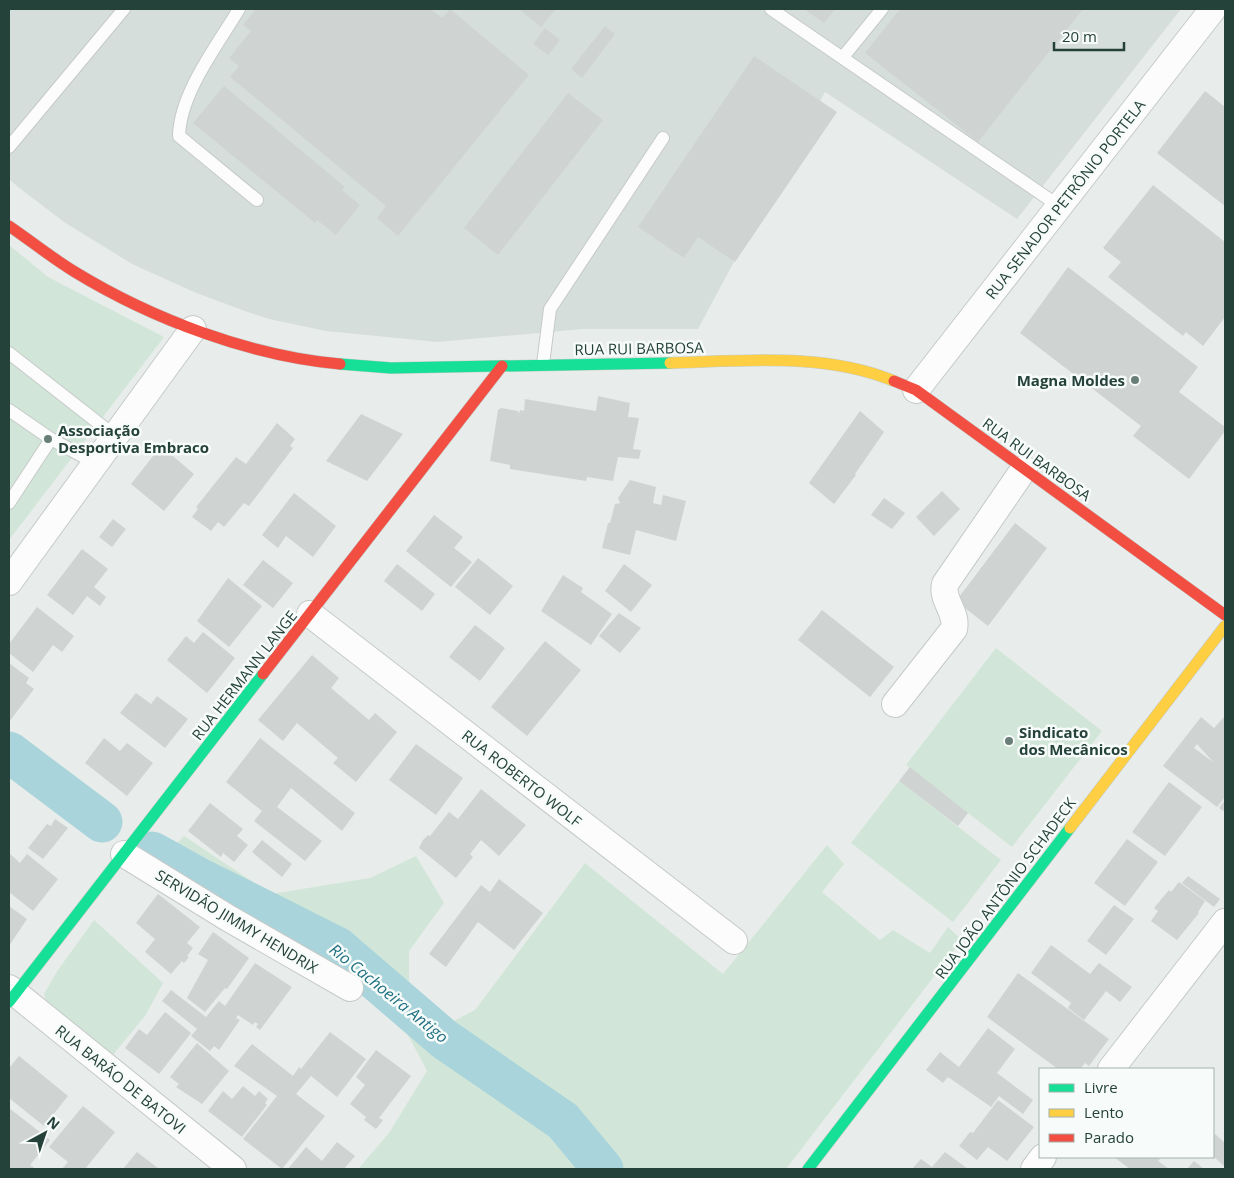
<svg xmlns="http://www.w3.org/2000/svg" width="1234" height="1178" font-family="'Open Sans',sans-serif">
<rect width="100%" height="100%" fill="#e8edeb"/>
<polygon fill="#d6dedb" points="9,9 1181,9 1017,219 825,92 698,329 583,329 437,342 326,331 269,319 242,310 194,292 132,264 64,222 18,187 9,179"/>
<g fill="#d1e6d8">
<polygon points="9,245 48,277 164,337 9,540"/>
<polygon points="996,648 1102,731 1012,847 906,765"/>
<polygon points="899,781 1001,860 953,922 851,843"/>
<polygon points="184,836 271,894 370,878 416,856 444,903 409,951 409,986 452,1022 475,1010 585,863 723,974 827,845 844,864 822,892 880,940 893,930 930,953 948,927 962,940 786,1169 358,1169 389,1133 427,1071 405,1029 354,981 153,867"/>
<polygon points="94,920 163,983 145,1016 111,1057 50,1014 44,994 58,970"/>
</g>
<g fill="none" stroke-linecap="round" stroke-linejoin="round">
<g stroke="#a9d4db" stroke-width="41">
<polyline points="9,752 102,822"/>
<polyline points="152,852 197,877 337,947 444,1039 563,1121 603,1169"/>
</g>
</g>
<g fill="#cfd4d2" fill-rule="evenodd">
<polygon points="256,9 431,9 442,18 450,9 529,75 398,236 377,218 386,206 230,77 239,66 229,58 251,31 243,25"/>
<polygon points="519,9 556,9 541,27"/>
<polygon points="804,9 835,9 824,23"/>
<polygon points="900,9 1083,9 978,142 865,53"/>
<polygon points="605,26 615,34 582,78 571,69"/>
<polygon points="545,28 560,40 548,55 533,44"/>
<polygon points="754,56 837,112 735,262 698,237 684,258 638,227"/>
<polygon points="224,86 345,187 342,190 360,205 336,235 317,220 315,223 193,123"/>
<polygon points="1205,91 1225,107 1225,206 1157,153"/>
<polygon points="568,93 603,120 498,255 464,228"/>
<polygon points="1153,185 1225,242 1225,317 1203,346 1186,332 1183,336 1108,277 1121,262 1103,248"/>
<polygon points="1068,267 1198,367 1179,392 1225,427 1225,431 1189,479 1133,436 1141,426 1020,333"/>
<polygon points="598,396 630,403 628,417 639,418 633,449 641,450 639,459 618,457 613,481 587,477 586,481 510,469 510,465 490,461 498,410 501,408 518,411 519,414 520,410 524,411 525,399 596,411"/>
<polygon points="860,411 884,432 855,474 856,475 834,504 809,483"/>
<polygon points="361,414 403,434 367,481 326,461"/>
<polygon points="277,423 295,439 290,446 293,448 249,506 244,503 224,527 218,522 211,531 192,517 198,509 196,507 236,457 246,464"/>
<polygon points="161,446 194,474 164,511 131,484"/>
<polygon points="630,480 656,487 653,503 661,505 663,495 686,501 676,541 636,530 630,555 602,548 608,523 610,523 615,504 620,503 618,498"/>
<polygon points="942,491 960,509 934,536 916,517"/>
<polygon points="294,493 336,526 313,557 286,536 278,548 262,535"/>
<polygon points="884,498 905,513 892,529 871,515"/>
<polygon points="434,515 463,537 454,548 472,562 451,587 406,551"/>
<polygon points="113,519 126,529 112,547 99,537"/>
<polygon points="1015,523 1047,548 988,626 956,601"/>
<polygon points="82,549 108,569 94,587 106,597 100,606 87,596 73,615 47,595"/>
<polygon points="478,558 513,586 490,615 455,587"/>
<polygon points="263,560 293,583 273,608 243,585"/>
<polygon points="397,564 435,594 422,611 384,581"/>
<polygon points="624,564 652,585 631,612 605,591"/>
<polygon points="563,575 583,588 581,592 612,614 591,645 541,611"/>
<polygon points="228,578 262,606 229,647 197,621"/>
<polygon points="37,607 74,636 62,652 53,645 33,672 9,653 9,644"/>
<polygon points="822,610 894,667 870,697 798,640"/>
<polygon points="619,613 641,628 620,653 599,636"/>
<polygon points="475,625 505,648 480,681 449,657"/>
<polygon points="203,632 235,658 207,693 167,660 186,636 194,643"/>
<polygon points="545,641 581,670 527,736 491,707"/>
<polygon points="312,655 339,678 331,688 369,720 375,713 397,732 356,782 333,763 338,758 297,723 283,741 258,720"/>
<polygon points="9,663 29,678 26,683 34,689 9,722"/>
<polygon points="136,693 151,704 157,696 188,719 165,748 120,713"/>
<path d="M1225,716V797L1217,807L1163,766L1201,717L1214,728ZM1197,744L1213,762L1194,748Z"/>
<polygon points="104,738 120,751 127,743 153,763 127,796 85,763"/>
<polygon points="260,738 355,813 342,831 291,788 277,807 322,841 305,861 254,821 262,811 226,782"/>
<polygon points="416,744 463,778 436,815 389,780"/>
<polygon points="910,767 968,813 958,826 899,781"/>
<polygon points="1169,782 1202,807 1165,856 1132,832"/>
<polygon points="481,789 526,825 499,856 481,840 470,854 473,857 456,878 419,848 423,840 428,835 430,836 449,812 458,819"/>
<polygon points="1225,800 1225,809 1223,811 1219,808"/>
<polygon points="210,803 243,829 237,836 248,845 234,862 223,853 221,857 188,831"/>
<polygon points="55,819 68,828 43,859 28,848 47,824 51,826"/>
<polygon points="1127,839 1158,862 1125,906 1094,883"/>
<polygon points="262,840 292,864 282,877 252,852"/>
<polygon points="9,853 20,863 27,854 58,879 33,911 9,892"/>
<polygon points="1188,876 1220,899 1214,907 1182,883"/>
<polygon points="499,879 543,913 514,950 478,922 446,967 429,954 481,885 490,892"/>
<polygon points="1179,882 1205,901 1198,912 1199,913 1177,940 1151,921 1158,911 1154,908 1169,890 1171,892"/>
<polygon points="158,894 200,927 187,943 193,948 187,956 189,957 184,963 182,961 171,974 145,952 155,939 136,923"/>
<polygon points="1114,905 1134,919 1106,955 1087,941"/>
<polygon points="9,906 27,919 9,946"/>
<polygon points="213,932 249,958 227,989 225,988 205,1012 187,998 208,960 198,954"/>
<polygon points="1051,945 1090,974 1099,963 1132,987 1120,1002 1106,991 1084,1020 1068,1008 1071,1003 1031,973"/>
<polygon points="255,963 292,987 260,1030 256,1027 258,1024 255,1022 253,1025 238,1015 236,1018 240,1020 219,1050 214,1046 210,1051 191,1036 197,1029 162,1001 171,990 206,1017 219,1001 225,1006"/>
<polygon points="1018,973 1109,1039 1089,1066 1085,1063 1080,1069 1058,1069 987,1017"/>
<polygon points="165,1012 191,1033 159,1074 125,1048 139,1029 147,1035"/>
<polygon points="988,1028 1015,1049 997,1073 1033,1100 1023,1114 999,1096 991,1107 948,1077 943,1083 926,1070 940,1052 959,1067"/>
<polygon points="330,1032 366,1059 337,1097 311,1076 296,1094 325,1116 282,1169 243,1139 277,1096 234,1066 252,1044 293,1076 299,1067 301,1069"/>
<polygon points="197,1043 229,1071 202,1104 176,1087 179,1084 170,1077"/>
<polygon points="376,1050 411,1076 379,1118 383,1120 376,1129 364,1120 366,1117 350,1104 365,1085 356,1077"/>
<polygon points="19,1056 68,1096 44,1126 9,1098 9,1068"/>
<polygon points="243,1086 255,1096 259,1091 268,1099 265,1103 267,1105 242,1137 208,1111 223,1091 232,1099"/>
<polygon points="998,1100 1034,1127 1007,1161 988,1147 977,1160 959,1146 970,1132 973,1133"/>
<polygon points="83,1106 115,1132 85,1169 62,1169 68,1162 49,1147"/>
<polygon points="9,1108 50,1140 30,1165 36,1169 9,1169"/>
<polygon points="1215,1134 1225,1143 1225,1167 1213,1156 1213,1138"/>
<polygon points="337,1142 355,1156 344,1169 288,1169 306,1147 322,1161"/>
<polygon points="137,1152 159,1169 123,1169"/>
<polygon points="945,1152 968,1169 912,1169 921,1159 932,1167"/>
<polygon points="1114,1157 1162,1157 1158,1161 1169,1169 1130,1169"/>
<polygon points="1194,1161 1204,1169 1187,1169"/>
</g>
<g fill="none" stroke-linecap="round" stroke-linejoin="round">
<defs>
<g id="lane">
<path d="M239,9C217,46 180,93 179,136L257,200"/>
<polyline points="771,9 1059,206"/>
<polyline points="843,57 882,9"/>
<polyline points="9,147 124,9"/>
<polyline points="9,353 115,436"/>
<polyline points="543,364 550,309 663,138"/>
<polyline points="9,410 51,439"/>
<polyline points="9,503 51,439 95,463"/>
</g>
<g id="street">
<polyline points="916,390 1213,9"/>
<polyline points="9,582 193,329"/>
<polyline points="310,614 734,941"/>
<path d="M895,704L954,629C958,612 941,601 945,584L1024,469"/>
<polyline points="124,854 228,918 350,988"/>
<polyline points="9,988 233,1169"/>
<polyline points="1111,1069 1225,922"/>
<polyline points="1034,1169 1043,1157"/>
</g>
<g id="fast">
<polyline points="340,364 391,368 670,363"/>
<polyline points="9,1002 263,674"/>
<polyline points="808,1169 1070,828"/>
</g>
<g id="slow">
<path d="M670,363C743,361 825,352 894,381"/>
<polyline points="1070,828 1225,626"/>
</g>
<g id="jam">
<path d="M9,226C31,241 52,258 75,272C152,319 250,356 340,364"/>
<polyline points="894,381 916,390 1225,615"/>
<polyline points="263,674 502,366"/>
</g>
</defs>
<use href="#lane" stroke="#c5cac8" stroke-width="14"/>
<use href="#street" stroke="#c5cac8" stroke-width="28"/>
<use href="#fast" stroke="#c3cbc8" stroke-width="12"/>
<use href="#slow" stroke="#c3cbc8" stroke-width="12"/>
<use href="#jam" stroke="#c3cbc8" stroke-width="12"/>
<use href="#lane" stroke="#fcfcfc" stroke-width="12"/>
<use href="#street" stroke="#fcfcfc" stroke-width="26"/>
<use href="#fast" stroke="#16e098" stroke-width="11"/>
<use href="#slow" stroke="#ffcf43" stroke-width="11"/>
<use href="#jam" stroke="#f24e42" stroke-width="11"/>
</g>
<g fill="#697e78" stroke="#f7fbf9" stroke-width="2">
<circle cx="1135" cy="380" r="5"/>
<circle cx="48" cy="439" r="5"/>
<circle cx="1009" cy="741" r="5"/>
</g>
<g text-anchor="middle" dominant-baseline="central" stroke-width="5" stroke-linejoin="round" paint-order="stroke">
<g font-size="15" fill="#24423a" stroke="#f7fbf9">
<text transform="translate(1065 199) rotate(-52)">RUA SENADOR PETRÔNIO PORTELA</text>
<text transform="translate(639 348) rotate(-1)">RUA RUI BARBOSA</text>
<text transform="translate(1037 459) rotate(36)">RUA RUI BARBOSA</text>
<text transform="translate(244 675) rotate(-52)">RUA HERMANN LANGE</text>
<text transform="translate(522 778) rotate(38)">RUA ROBERTO WOLF</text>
<text transform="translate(1005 888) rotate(-53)">RUA JOÃO ANTÔNIO SCHADECK</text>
<text transform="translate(237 921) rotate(31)">SERVIDÃO JIMMY HENDRIX</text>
<text transform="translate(121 1079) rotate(39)">RUA BARÃO DE BATOVI</text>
</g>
<g font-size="15" font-weight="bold" fill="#24423a" stroke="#f7fbf9" text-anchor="start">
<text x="1125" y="380" text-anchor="end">Magna Moldes</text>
<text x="58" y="430">Associação<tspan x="58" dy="17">Desportiva Embraco</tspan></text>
<text x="1019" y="732">Sindicato<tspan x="1019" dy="17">dos Mecânicos</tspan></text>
</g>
<g font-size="16" font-style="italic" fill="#1c6f80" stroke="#f7fbf9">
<text transform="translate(389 993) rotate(39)">Rio Cachoeira Antigo</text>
</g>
</g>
<rect width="1234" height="1178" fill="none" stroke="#24423a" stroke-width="20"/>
<rect x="1039" y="1068" width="175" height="90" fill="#f7fbf9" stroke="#a3b1ad"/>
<rect x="1049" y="1084" width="25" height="8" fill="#16e098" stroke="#a3b1ad"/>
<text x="1084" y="1093" font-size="15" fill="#24423a">Livre</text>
<rect x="1049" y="1109" width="25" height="8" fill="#ffcf43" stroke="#a3b1ad"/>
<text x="1084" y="1118" font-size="15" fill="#24423a">Lento</text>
<rect x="1049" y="1134" width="25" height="8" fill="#f24e42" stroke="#a3b1ad"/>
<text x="1084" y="1143" font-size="15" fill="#24423a">Parado</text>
<g transform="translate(45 1133) rotate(40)" stroke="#f7fbf9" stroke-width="4" paint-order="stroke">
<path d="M0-4L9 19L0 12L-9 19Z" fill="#24423a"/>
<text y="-8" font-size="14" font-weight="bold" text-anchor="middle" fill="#24423a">N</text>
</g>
<path d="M1054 42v8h70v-8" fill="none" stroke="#24423a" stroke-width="2.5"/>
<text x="1062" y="42" font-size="15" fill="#24423a" stroke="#f7fbf9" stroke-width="4" paint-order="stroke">20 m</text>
</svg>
